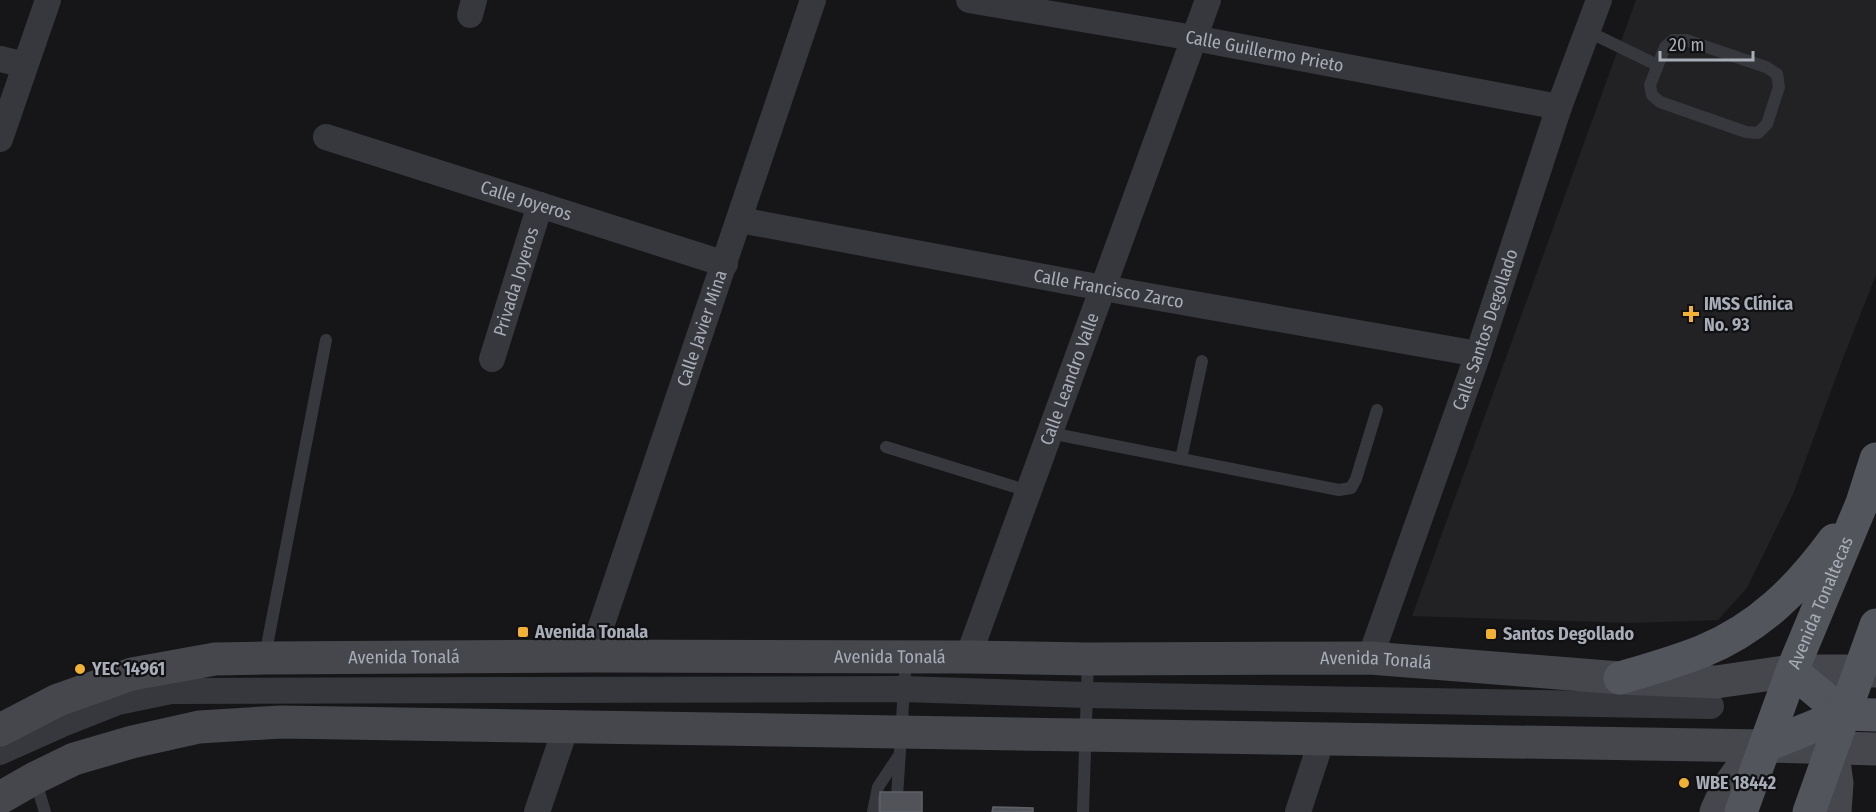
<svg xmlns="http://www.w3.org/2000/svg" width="1876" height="812" font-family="'Fira Sans Condensed',sans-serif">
<rect width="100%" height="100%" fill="#161618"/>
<polygon fill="#222225" points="1636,0 1876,0 1876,275 1845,353 1793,494 1747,588 1718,620 1632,623 1412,616"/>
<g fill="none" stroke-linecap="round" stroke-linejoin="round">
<g stroke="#37383d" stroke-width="12">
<polyline points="1587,31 1657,65"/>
<polygon points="1673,40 1686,40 1766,67 1777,74 1779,87 1767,124 1758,133 1746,132 1660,102 1652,95 1650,85 1665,47"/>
<polyline points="1050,433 1339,490 1351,488 1356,479 1377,410"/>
<polyline points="886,447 1028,491"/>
<polyline points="1181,459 1202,361"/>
<polyline points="265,656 326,340"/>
<polyline points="35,779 45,812"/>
<polyline points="873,812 878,787 898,757"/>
<polyline points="896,812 906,658"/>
<polyline points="1083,812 1088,660"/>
</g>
<g stroke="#37383d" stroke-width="26">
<path id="s1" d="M969,0L1194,38L1559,107"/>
<polyline points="470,15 474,0"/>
<polyline points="0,59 25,65"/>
<path id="s2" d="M326,137L725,264"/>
<polyline points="0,139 48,0"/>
<path id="s3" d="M740,220L1103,288L1478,354"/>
<path id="s4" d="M492,359L540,205"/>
<path id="s5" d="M591,656L813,0"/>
<path id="s6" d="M968,657L1208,0"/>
<path id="s7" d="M1370,658L1478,354L1559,107L1599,0"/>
<polyline points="0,752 65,723 118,702 171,691 903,689 1086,695 1711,706"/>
<polyline points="537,812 566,727"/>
<polyline points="1298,812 1322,739"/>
</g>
<g stroke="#45474d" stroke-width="33">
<path id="s8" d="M0,730L58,700L132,674L215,659L265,658L591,656L968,657L1088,659L1370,658L1620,678L1716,682L1792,671H1876"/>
<polyline points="1832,748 1837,783 1835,812"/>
<polyline points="0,798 35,778 74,759 132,742 199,727 281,722 1765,746 1876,749"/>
<path d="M1716,812C1727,785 1742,764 1765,746"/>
</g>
<g stroke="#53555c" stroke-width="33">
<polyline points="1792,671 1844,714"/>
<path d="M1620,678C1647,670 1676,662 1703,651C1759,628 1799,588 1834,540"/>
<polyline points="1765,746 1844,714 1876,715"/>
<path id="s9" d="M1741,812L1792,671L1862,503L1876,459"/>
<polyline points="1809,812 1876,625"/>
</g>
</g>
<polygon fill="#47494d" points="880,792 922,812 878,812 878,798"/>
<g fill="#525359" stroke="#5f6168" stroke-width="1.5">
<rect x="880" y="792" width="42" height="20"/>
<polygon points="993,807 1033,808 1033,812 992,812"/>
</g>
<g fill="#f2b134" stroke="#111113" stroke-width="2">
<path d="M1688 305h6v6h6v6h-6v6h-6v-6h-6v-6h6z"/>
<rect x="517" y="626" width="12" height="12" rx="3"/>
<rect x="1485" y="628" width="12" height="12" rx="3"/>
<circle cx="80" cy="669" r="6"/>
<circle cx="1684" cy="783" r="6"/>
</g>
<g text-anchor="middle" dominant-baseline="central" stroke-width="4.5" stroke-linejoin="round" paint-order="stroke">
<g font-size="18" fill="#a8adb8" stroke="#111113">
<text stroke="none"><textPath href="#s1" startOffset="300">Calle Guillermo Prieto</textPath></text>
<text stroke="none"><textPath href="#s2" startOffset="210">Calle Joyeros</textPath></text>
<text stroke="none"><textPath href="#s4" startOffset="81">Privada Joyeros</textPath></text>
<text stroke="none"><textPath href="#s3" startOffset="375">Calle Francisco Zarco</textPath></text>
<text stroke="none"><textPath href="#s5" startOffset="346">Calle Javier Mina</textPath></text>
<text stroke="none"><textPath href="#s7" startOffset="348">Calle Santos Degollado</textPath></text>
<text stroke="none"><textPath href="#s6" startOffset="296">Calle Leandro Valle</textPath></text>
<text stroke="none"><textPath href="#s9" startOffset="224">Avenida Tonaltecas</textPath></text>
<text stroke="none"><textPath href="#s8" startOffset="417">Avenida Tonalá</textPath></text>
<text stroke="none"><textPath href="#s8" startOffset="903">Avenida Tonalá</textPath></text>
<text stroke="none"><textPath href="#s8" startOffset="1389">Avenida Tonalá</textPath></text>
</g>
<g font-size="18" font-weight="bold" fill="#a8adb8" stroke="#111113" text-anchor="start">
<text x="1704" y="304">IMSS Clínica<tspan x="1704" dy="21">No. 93</tspan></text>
<text x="535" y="632">Avenida Tonala</text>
<text x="1503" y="634">Santos Degollado</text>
<text x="92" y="669">YEC 14961</text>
<text x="1696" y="783">WBE 18442</text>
</g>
</g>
<path d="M1660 51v9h93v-9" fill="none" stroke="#a8adb8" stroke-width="3"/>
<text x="1669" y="51" font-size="18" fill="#a8adb8" stroke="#111113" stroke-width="4.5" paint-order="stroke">20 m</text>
</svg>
